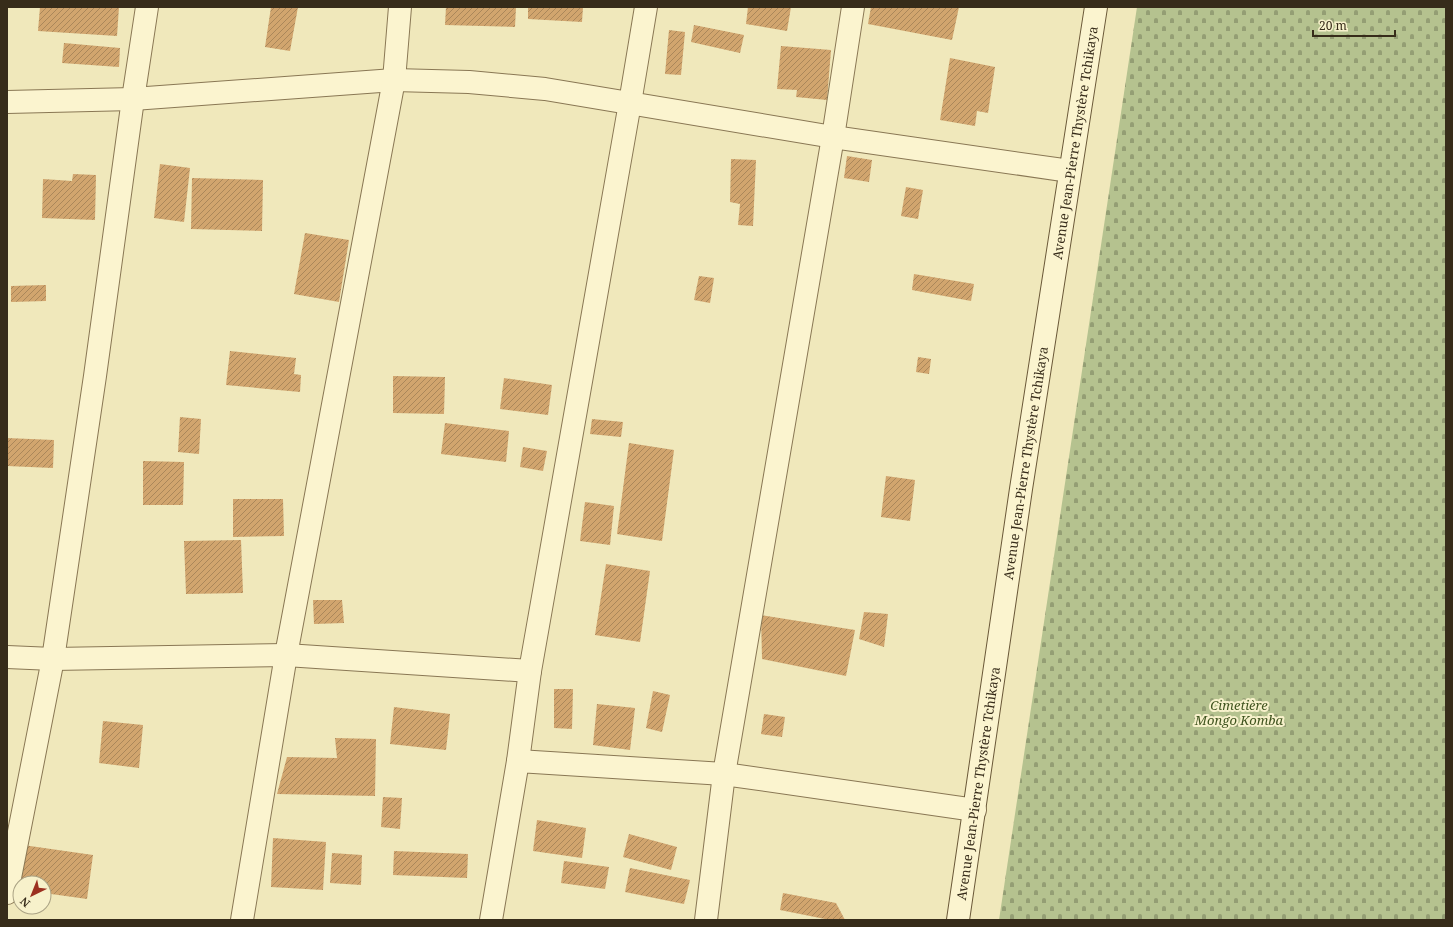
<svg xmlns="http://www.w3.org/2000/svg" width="1453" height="927" font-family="'Noto Serif',serif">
<defs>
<pattern id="cemetery-stones" width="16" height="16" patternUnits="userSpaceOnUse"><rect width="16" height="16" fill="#b5c28f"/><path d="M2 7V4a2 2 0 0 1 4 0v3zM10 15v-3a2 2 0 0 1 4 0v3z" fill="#949e74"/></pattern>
<pattern id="building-hatch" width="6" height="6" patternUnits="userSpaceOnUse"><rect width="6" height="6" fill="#d1a56e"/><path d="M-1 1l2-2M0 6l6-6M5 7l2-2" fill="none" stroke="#aa875a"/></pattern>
</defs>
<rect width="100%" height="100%" fill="#f0e8bb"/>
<polygon fill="url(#cemetery-stones)" points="1137,7 1446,7 1446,920 999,920"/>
<g fill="url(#building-hatch)">
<polygon points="40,7 119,7 117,36 38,31"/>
<polygon points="271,7 298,7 290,51 265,47"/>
<polygon points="446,7 516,7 515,27 445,25"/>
<polygon points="528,7 583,7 582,22 528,19"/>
<polygon points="748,7 791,7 787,31 746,24"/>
<polygon points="871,7 959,7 952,40 868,24"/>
<polygon points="694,25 744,35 740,53 691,42"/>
<polygon points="669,30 685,32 681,75 665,74"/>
<polygon points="64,43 120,48 119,67 62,63"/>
<polygon points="781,46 831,50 827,100 796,97 797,90 777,89"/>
<polygon points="950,58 995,67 988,113 977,111 975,126 940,120"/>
<polygon points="847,156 872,160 869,182 844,178"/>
<polygon points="731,159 756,160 753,226 738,225 740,204 730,202"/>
<polygon points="160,164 190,168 184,222 154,218"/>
<polygon points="73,174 96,175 95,220 42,218 43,179 72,181"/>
<polygon points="192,178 263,180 262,231 191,229"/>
<polygon points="906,187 923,190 918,219 901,216"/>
<polygon points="305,233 349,240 339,302 294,294"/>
<polygon points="914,274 974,284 971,301 912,290"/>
<polygon points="699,276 714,278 710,303 694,300"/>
<polygon points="46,285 46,301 11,302 11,286"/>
<polygon points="230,351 296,358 294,374 301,375 300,392 226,385"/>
<polygon points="918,357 931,359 929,374 916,372"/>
<polygon points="393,376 445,377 444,414 393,413"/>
<polygon points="504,378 552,385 548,415 500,409"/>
<polygon points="180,417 201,419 199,454 178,452"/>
<polygon points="592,419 623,422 621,437 590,434"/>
<polygon points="445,423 509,431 506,462 441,454"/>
<polygon points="7,438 54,440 53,468 7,466"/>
<polygon points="629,443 674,450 662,541 617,534"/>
<polygon points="523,447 547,451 543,471 520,467"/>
<polygon points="143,461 184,462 183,505 143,505"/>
<polygon points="886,476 915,480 910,521 881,517"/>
<polygon points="233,499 283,499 284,536 233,537"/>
<polygon points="585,502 614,506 610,545 580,541"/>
<polygon points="241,540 243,593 186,594 184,541"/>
<polygon points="606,564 650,571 640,642 595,635"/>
<polygon points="313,600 342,600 344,623 314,624"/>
<polygon points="864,612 888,614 884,647 859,639"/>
<polygon points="761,615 855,630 846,676 762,659"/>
<polygon points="554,689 573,689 572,729 554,728"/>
<polygon points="653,691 670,695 662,732 646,728"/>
<polygon points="597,704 635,708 630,750 593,745"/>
<polygon points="394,707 450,714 446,750 390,744"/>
<polygon points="764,714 785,717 782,737 761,734"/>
<polygon points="103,721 143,725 139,768 99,763"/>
<polygon points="335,738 376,739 375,796 277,794 287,757 337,758"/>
<polygon points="383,797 402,798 400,829 381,827"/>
<polygon points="537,820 586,828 582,858 533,851"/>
<polygon points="629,834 677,847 671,870 623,857"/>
<polygon points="273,838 326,842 323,890 271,887"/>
<polygon points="23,845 93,855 87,899 44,893 44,883 20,883 20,889 17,889"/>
<polygon points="394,851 468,854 467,878 393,875"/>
<polygon points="332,853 362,855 361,885 330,883"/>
<polygon points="564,861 609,867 605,889 561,883"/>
<polygon points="630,868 690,880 684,904 625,892"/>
<polygon points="783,893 836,903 845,920 830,920 780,910"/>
</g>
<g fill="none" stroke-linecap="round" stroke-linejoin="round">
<defs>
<g id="street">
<polyline points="7,102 133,99 394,80 469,82 545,89 833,137 1070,171"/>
<polyline points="7,657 53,659 286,655 530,671"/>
<polyline points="518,761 530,671 630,103 646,7"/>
<polyline points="7,893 53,659 95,376 133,99 147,7"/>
<polyline points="242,920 286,655 394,80 400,7"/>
<polyline points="491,920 518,761 724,774 975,810"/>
<polyline points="706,920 724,774 833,137 853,7"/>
</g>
<g id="secondary">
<path id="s1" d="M958,920L1021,489L1096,7"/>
</g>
</defs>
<use href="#street" stroke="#897754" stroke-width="24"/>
<use href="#secondary" stroke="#6a5838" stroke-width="24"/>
<use href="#street" stroke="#fbf4cf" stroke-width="22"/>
<use href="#secondary" stroke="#fbf4cf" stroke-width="22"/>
</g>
<g text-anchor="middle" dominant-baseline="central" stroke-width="4" stroke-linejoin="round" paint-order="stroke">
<g font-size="13" fill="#372c1a" stroke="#f7f1cb">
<text stroke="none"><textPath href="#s1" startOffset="786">Avenue Jean-Pierre Thystère Tchikaya</textPath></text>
<text stroke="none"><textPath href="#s1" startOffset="462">Avenue Jean-Pierre Thystère Tchikaya</textPath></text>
<text stroke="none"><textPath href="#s1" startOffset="138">Avenue Jean-Pierre Thystère Tchikaya</textPath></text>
</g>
<g font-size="13" font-style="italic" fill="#40541f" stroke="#f7f1cb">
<text x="1239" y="705">Cimetière<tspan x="1239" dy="15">Mongo Komba</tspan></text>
</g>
</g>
<rect width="1453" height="927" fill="none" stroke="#372c1a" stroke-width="16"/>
<g transform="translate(32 895) rotate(223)"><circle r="19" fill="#f7f1cb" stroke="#aaa284"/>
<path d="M0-3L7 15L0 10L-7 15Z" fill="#9c3020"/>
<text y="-6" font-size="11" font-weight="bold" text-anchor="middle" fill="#372c1a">N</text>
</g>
<path d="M1313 30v6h82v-6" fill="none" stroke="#372c1a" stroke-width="2"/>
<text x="1319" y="30" font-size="12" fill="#372c1a" stroke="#f7f1cb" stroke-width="3" paint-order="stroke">20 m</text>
</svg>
